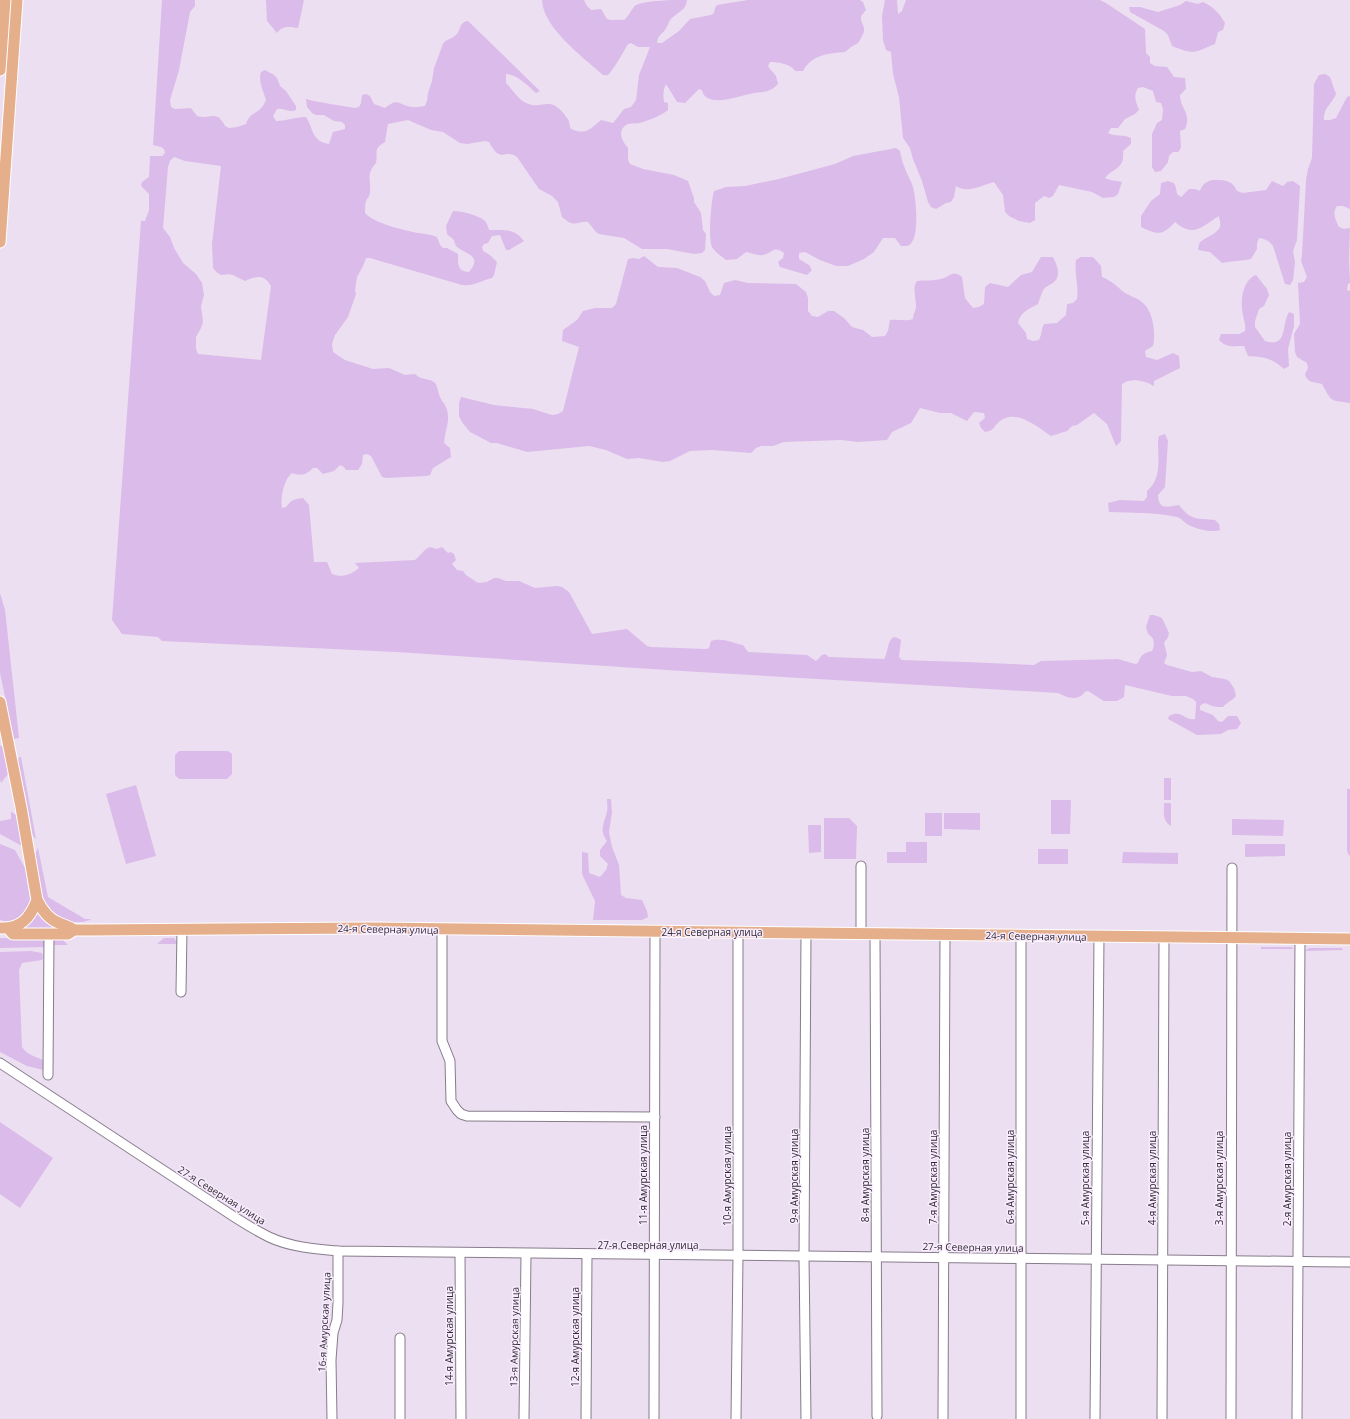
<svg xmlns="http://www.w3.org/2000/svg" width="1350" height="1419" font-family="'Open Sans',sans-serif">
<rect width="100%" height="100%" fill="#ecdff1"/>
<g fill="#dbbbe9" fill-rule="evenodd">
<path d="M162,0H195V6L190,12L179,70L170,100L171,107L175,109L191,108L197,116C211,120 216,109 225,126L229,128L237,127L246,124C249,113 257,114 263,106C264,104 265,102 266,100C263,90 258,81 261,72L265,70L274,75L277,78L280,86L286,91L296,106V110C287,113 285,108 277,109L273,116L276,121C286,121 295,117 306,117C314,129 311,141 329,144L333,132L345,129V125L342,122L334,121L324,115H316L312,113L307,107L306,99C321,103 339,105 355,108L359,107L361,103L362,95L366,94L370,96L374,104L385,108C399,97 398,105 412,107C416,108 421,106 425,106L427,101L428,93L432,81L434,68L443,44C446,39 452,39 456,35C461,30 459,22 468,21L540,91L536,93C528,86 517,74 506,74V83C512,89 518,99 526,103C543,111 550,93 567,118C570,121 569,125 571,129C586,135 589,130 601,120L613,123L624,109L631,107L636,100L639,75L650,47H638L631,43L627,45C627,47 611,73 609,74C607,76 606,75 603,75C583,57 543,28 542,0H584L587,6L591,10L601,9L607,19C613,21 618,19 624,20C629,16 632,8 636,5C650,0 670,0 687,0C686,11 677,12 671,19C668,22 668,26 665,30C661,35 658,35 657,43H662L679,31L690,19L711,15L714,13L715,8L717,5L748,0H860L863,2L866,10L861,16V20L864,28V32L860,40L858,43L851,47L845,52C829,53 811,55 803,71H795C791,64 778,62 770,62L768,66L770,69L776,76L778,84C769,94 762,91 750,94C738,96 706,109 702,90L699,89L685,103L677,102L666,84C663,90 663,95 664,102L668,103V110C664,114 650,120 643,122C639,124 632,123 628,124C616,130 622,141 628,148V160L630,164L643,169L674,175L688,181L694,198V202L701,213L703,230L706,234L705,250L702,253L694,254L667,249H642L624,238L599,234L596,232L588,222C582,221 577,225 571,223C568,222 565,219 562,217L558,202L552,196L539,189L517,157C505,148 501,165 489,142L485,141L467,144L460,143L443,132L431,130L408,120L388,124L385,142C373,149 378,151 376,163C366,174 371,179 370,192C370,196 368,197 366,201C365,204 365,209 365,213C375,224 404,230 418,233C425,234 430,234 437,237L440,245L443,248H447L458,254C458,263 457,272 469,272C484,255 464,254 456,246C456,246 454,241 454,240C452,238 449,236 447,234L446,226L453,211C462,211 478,215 485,221C487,223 488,227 489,230C504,230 514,228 524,241L509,250H506L500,235L492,236L488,243L484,244L482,247L483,251L490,255L497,262L494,275L492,278C480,281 475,286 462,285L370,258H366L363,266L357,277L355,290L356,294L348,317L335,335L332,344L333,352L345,360L373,369L389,368L405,375L415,374C422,381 431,378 435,383C438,387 438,393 440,397C441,400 444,403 445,405C452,418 445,430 444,443L450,448L451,457L433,468L430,475L426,476L386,478L382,477L371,456L367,454L363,455L362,464L358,470H346L344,467L340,465L334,471L323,474L317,468H313C306,475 302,476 292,473C284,479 280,498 282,508L286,507C291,500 294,499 303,498L309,505L314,562H327L332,574C341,578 351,575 359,568L355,563L415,560L426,549L430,547L437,549L442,547L448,553L451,552L454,554L456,560L452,564L457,570L463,571L466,575L478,583L487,582L494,578H498L506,581H519L535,588L557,586L562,587L569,592L592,634L627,629L647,646L651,647L706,649L709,648L711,641C722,637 732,643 743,645L748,652L807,655L816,661L822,655L825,654L829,657L884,659C889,653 887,629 901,640L899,657L902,660L965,662L1034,665L1041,661L1118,659L1135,664L1138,663C1141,654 1144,653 1152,651C1155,645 1155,638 1148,634L1146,627L1150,615H1154L1162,618L1169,633L1168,637L1164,643L1167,655L1164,663L1167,665L1192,672L1201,671L1212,677L1225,679L1229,681L1234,688L1236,696C1232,701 1227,702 1223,707C1219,707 1216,707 1212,706C1207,704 1205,701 1200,706V710L1213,715L1218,721L1222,722L1228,716H1237L1241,723L1237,729L1228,730L1221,734L1197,735L1168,719L1169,716C1182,709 1184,721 1195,719L1196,706V702L1193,699L1186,696H1172L1125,685L1124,697L1117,701H1104L1088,691C1081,693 1087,691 1082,695C1074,701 1066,697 1058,693L682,671L396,652L162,641L158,637L122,634L112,620L141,221H145L149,210V194L141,186L142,182L149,177L150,156H162L165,153L164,149L161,147L153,145ZM174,157L185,161L221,166L212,244L213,268C223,280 222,272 233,275C237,277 241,279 245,281C256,276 264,274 271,286L261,360L198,354L196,349V337L201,328L203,322L201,306L204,295L202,283L196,274L183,263L174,248L170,237L163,228L168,167L170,161Z"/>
<path d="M266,0H304L298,28C289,27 283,25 277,33L267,21Z"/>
<path d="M885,0H897L898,14L902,11L906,0H1100L1106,3L1145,29L1146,53L1150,57V63L1155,66L1167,67L1174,77L1185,78L1186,89L1180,95C1180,109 1192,113 1185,129L1180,131L1181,148L1178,152H1173L1169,156L1168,162L1161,171L1155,172L1152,167V134L1157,123L1162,120L1163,109L1161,103L1156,102L1153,91L1143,87L1138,88C1133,96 1136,102 1139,110L1135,114L1125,119L1118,128H1111L1108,133C1116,137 1123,134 1131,138V144L1123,151C1125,169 1114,167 1105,178C1110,181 1116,180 1122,182L1118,194L1114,197L1103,198L1092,192L1059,185L1053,196L1049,198L1044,196L1035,203V220L1030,223L1019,221L1009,216L1005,212L1003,195L994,182C982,185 967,194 956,186L954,197L951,202L946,203L936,209L931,207L928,202L922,181L913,159L910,148L903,138L899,97L893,74L891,52L886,50L883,40L882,16Z"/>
<path d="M1186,1L1198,4L1203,2C1214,7 1219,13 1225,23L1223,30L1218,32L1215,44C1193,53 1195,55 1172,46L1168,35L1164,31L1130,12L1129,7H1140L1158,12L1180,5Z"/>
<path d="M1325,74L1330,77L1336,94C1332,104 1323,108 1324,120H1330L1336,118L1347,97L1350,96V209L1343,206H1337C1332,213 1335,219 1339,227L1344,229L1350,228L1349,259L1350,283L1348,284L1347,290L1350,291V403C1329,400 1332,402 1322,384C1314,382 1307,383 1305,374L1308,368L1307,363L1297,357L1295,352L1294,334L1300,324L1298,283L1304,282L1307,277L1301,261L1302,255L1306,180L1308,169L1312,158L1314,84L1319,75Z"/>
<path d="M896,148L900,151C901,156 902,161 904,166C906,173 911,180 913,187C916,197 919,233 912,242C909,247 906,246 901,246L895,238H883L874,252L864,259L848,266H836L820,260L805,252L799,253V259L809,265L812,270L807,275L780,267L778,262L783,258L784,253C773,245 773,253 763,255C758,256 751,253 746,252L737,259L726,260C721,256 715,252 712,247C708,237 711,202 714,191L726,187L745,186L779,179L835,164L853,156Z"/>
<path d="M1212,180C1223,180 1232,179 1237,191L1243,193L1266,190L1272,181L1283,186L1287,182L1293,181L1300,186L1297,240L1293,251L1295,262L1293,280L1290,285L1285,284L1273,246C1269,241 1266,239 1259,238L1257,243V249L1251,259C1241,261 1232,261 1222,263L1210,252L1198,250C1198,249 1199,245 1199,244C1202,238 1219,234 1220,226C1221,223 1219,219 1219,216C1201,227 1194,238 1175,222C1162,236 1158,235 1141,227V216L1151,201L1160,194L1161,183L1168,181L1174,183L1176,188L1177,194L1181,197L1189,189H1195L1200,191C1202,185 1205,182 1212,180Z"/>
<path d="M644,256L658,267L677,268L700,277L705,281L710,292L714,296L720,295L724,283L735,280L748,283L796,284L806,292L808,298V311L812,316L818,317L828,311H834L844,318L852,327L863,330L872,337L885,336L888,331L890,320C898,319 905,322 913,319C913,314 916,311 916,306C916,297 912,288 917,281C925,280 934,281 941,279C951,277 951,269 962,277L965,298L973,308L979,307L984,304L985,287L990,283L1008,287L1021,275L1032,272L1041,257H1053C1057,265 1062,276 1053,283C1050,285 1046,286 1044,289C1041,293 1040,299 1038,304C1029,309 1020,312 1018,323L1026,333L1027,339L1033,341L1039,340C1042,334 1041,329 1044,324L1057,323L1066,315L1067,304L1073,303L1077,299C1079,286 1074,273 1076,260L1081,257H1093L1101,266L1102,277C1114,282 1116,286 1125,293C1130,296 1137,298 1142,302C1153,310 1156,333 1153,346L1145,351L1146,357L1157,360L1173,353L1179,356L1180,368L1154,381V386C1145,381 1132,377 1122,384L1121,441L1116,446L1107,424L1094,413L1077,425L1072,426L1067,431L1051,436C1036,426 1017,409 1000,421C993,426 996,430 985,432L981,428L979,423L985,418L984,413L974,412L967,421L951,413H940L920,408L911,423L892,432L887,440L858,442L841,440L784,442L773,446H761L756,448L751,453L712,450L690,451L670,461L663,462L639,458L627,459L606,450L589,446L527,452L497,443H491L470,432L462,422L459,416V403L461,397L494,405L533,409L552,415L558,414L563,411L579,347L562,341L563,330L577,320L583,311L595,308H612L616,304L628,259L633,258L639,259Z"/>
<path d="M1256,275L1267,289L1269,295L1264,306L1259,309L1255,321V327L1265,341C1288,348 1281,326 1289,312L1294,314V326L1288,349L1289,366L1284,369C1272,358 1264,357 1248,356L1244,346C1234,346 1226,348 1219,340L1221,334H1239L1245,331C1246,325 1244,321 1243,315C1240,302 1242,280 1256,275Z"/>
<path d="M1165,434L1168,441L1165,487L1158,495C1158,510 1168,507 1179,505C1191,521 1197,518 1215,520L1219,524L1220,530C1211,533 1196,529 1187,524C1184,522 1181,518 1177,517C1155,512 1131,513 1109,512L1108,503L1120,500L1144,501L1147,497V491C1162,479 1158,459 1158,441L1159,436Z"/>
<polygon points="0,593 5,610 19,738 14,739 0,673"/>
<polygon points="3,745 8,774 1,783 0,779 0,746"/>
<polygon points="179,751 228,751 232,754 232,774 227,779 179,779 175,775 175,755"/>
<polygon points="19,757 21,757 36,839 33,836 18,761"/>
<rect x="1164" y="778" width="7" height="22"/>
<polygon points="136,785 156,856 126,864 106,794"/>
<polygon points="1347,789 1350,789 1350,856 1348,854 1347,850"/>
<path d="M607,799H611L612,813L609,832L612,847L619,865L621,895L626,898L642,900L647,911L648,917L642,920H593L595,901L582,874V852L588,853L589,873L600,877L606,870L608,864L600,856V850L607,841C599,830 604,824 607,812C608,808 607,803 607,799Z"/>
<polygon points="1051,800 1071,800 1070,834 1051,834"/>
<path d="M1164,803H1171V826C1162,821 1164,812 1164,803Z"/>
<polygon points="11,812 12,812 16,815 22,846 0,834 0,821 11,819"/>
<rect x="925" y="813" width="17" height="23"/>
<polygon points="944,813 980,813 980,830 944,829"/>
<polygon points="824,818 849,818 857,826 856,859 824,859"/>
<polygon points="1232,819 1284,820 1283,836 1232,835"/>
<polygon points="808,825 821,825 821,852 809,853"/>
<polygon points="906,842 927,842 927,863 887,863 887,852 906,852"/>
<path d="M0,844L15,850L25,868L30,899C31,903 30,905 28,909C22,920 13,925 0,920Z"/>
<polygon points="1245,844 1285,844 1285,856 1246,857 1245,856"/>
<path d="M38,848L48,897L85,919H91C81,926 57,920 49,912C45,907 43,899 41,894L35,854Z"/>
<rect x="1038" y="849" width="30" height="15"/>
<polygon points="1123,852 1178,853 1178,864 1122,863"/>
<polygon points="38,909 67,930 19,929"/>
<polygon points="0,938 42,939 45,941 47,947 0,948"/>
<polygon points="57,938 61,938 68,945 51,945 52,942"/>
<polygon points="164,938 174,938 178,944 157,944"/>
<polygon points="1261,947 1291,947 1294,949 1261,949"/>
<polygon points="1309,948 1342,948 1343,950 1305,951"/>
<path d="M31,951L42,953L43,957L42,960L22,963L19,970L22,1047C28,1057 39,1056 47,1063L46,1068L43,1070L27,1066L0,1052V952Z"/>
<polygon points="0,1122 53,1158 20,1208 0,1194"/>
</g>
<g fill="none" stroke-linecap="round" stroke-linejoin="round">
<defs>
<g id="minor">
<polyline points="442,929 442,1041 450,1061 451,1101 457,1110 461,1114 467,1116 655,1117"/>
<polyline points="861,934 861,866"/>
<polyline points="875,934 877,1416"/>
<polyline points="1021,935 1021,1419"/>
<polyline points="181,992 182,929"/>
<path d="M0,1063L236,1218C247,1225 257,1231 269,1237C290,1247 315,1249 338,1251C676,1257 1013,1258 1350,1262"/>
<polyline points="48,1075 49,934"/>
<polyline points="460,1253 461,1419"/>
<polyline points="332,1419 331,1360 333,1333 337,1320 338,1303 338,1251"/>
<polyline points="400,1419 400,1338"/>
<polyline points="524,1419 526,1254"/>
<polyline points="586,1419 587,1255"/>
<polyline points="654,1419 655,932"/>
<polyline points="736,1419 738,1256 738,933"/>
<polyline points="806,1419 804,1257 806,933"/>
<polyline points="943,1419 945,934"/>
<polyline points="1095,1419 1099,936"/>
<polyline points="1162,1419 1164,937"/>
<polyline points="1231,1419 1232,868"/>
<polyline points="1297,1419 1300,939"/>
</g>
<g id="major">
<polyline points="0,70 5,0"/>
<polyline points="0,242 17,0"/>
<path d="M0,702L21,807L37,900C30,918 21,929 0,928"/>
<path d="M37,900C42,910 48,919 59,923C65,926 69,926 74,930"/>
<polyline points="8,928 13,934 68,934 74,930 93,930 372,928 1350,939"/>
</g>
</defs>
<use href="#minor" stroke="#877c8c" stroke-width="11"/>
<use href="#major" stroke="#fff" stroke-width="13"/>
<use href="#minor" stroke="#fff" stroke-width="9"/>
<use href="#major" stroke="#e5af8b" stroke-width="11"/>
</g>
<g text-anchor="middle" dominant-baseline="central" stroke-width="3" stroke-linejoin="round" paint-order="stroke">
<g font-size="10" fill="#302b32" stroke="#f9ecff">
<text transform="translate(388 929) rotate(1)">24-я Северная улица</text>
<text x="712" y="932">24-я Северная улица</text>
<text transform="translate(1036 936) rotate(1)">24-я Северная улица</text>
<text transform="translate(643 1175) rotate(-90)">11-я Амурская улица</text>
<text transform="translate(865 1175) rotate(-90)">8-я Амурская улица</text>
<text transform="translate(727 1176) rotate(-90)">10-я Амурская улица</text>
<text transform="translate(794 1176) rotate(-90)">9-я Амурская улица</text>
<text transform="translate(933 1177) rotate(-90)">7-я Амурская улица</text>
<text transform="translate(1010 1177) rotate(-90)">6-я Амурская улица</text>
<text transform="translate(1085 1178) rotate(-90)">5-я Амурская улица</text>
<text transform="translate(1152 1178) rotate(-90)">4-я Амурская улица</text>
<text transform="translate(1219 1178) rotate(-90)">3-я Амурская улица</text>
<text transform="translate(1287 1179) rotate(-90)">2-я Амурская улица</text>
<text transform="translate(222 1195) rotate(32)">27-я Северная улица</text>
<text x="648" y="1245">27-я Северная улица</text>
<text transform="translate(973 1247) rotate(1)">27-я Северная улица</text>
<text transform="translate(324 1322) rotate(-87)">16-я Амурская улица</text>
<text transform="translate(449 1336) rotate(-90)">14-я Амурская улица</text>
<text transform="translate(514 1337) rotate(-89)">13-я Амурская улица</text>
<text transform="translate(575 1337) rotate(-90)">12-я Амурская улица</text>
</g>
</g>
</svg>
